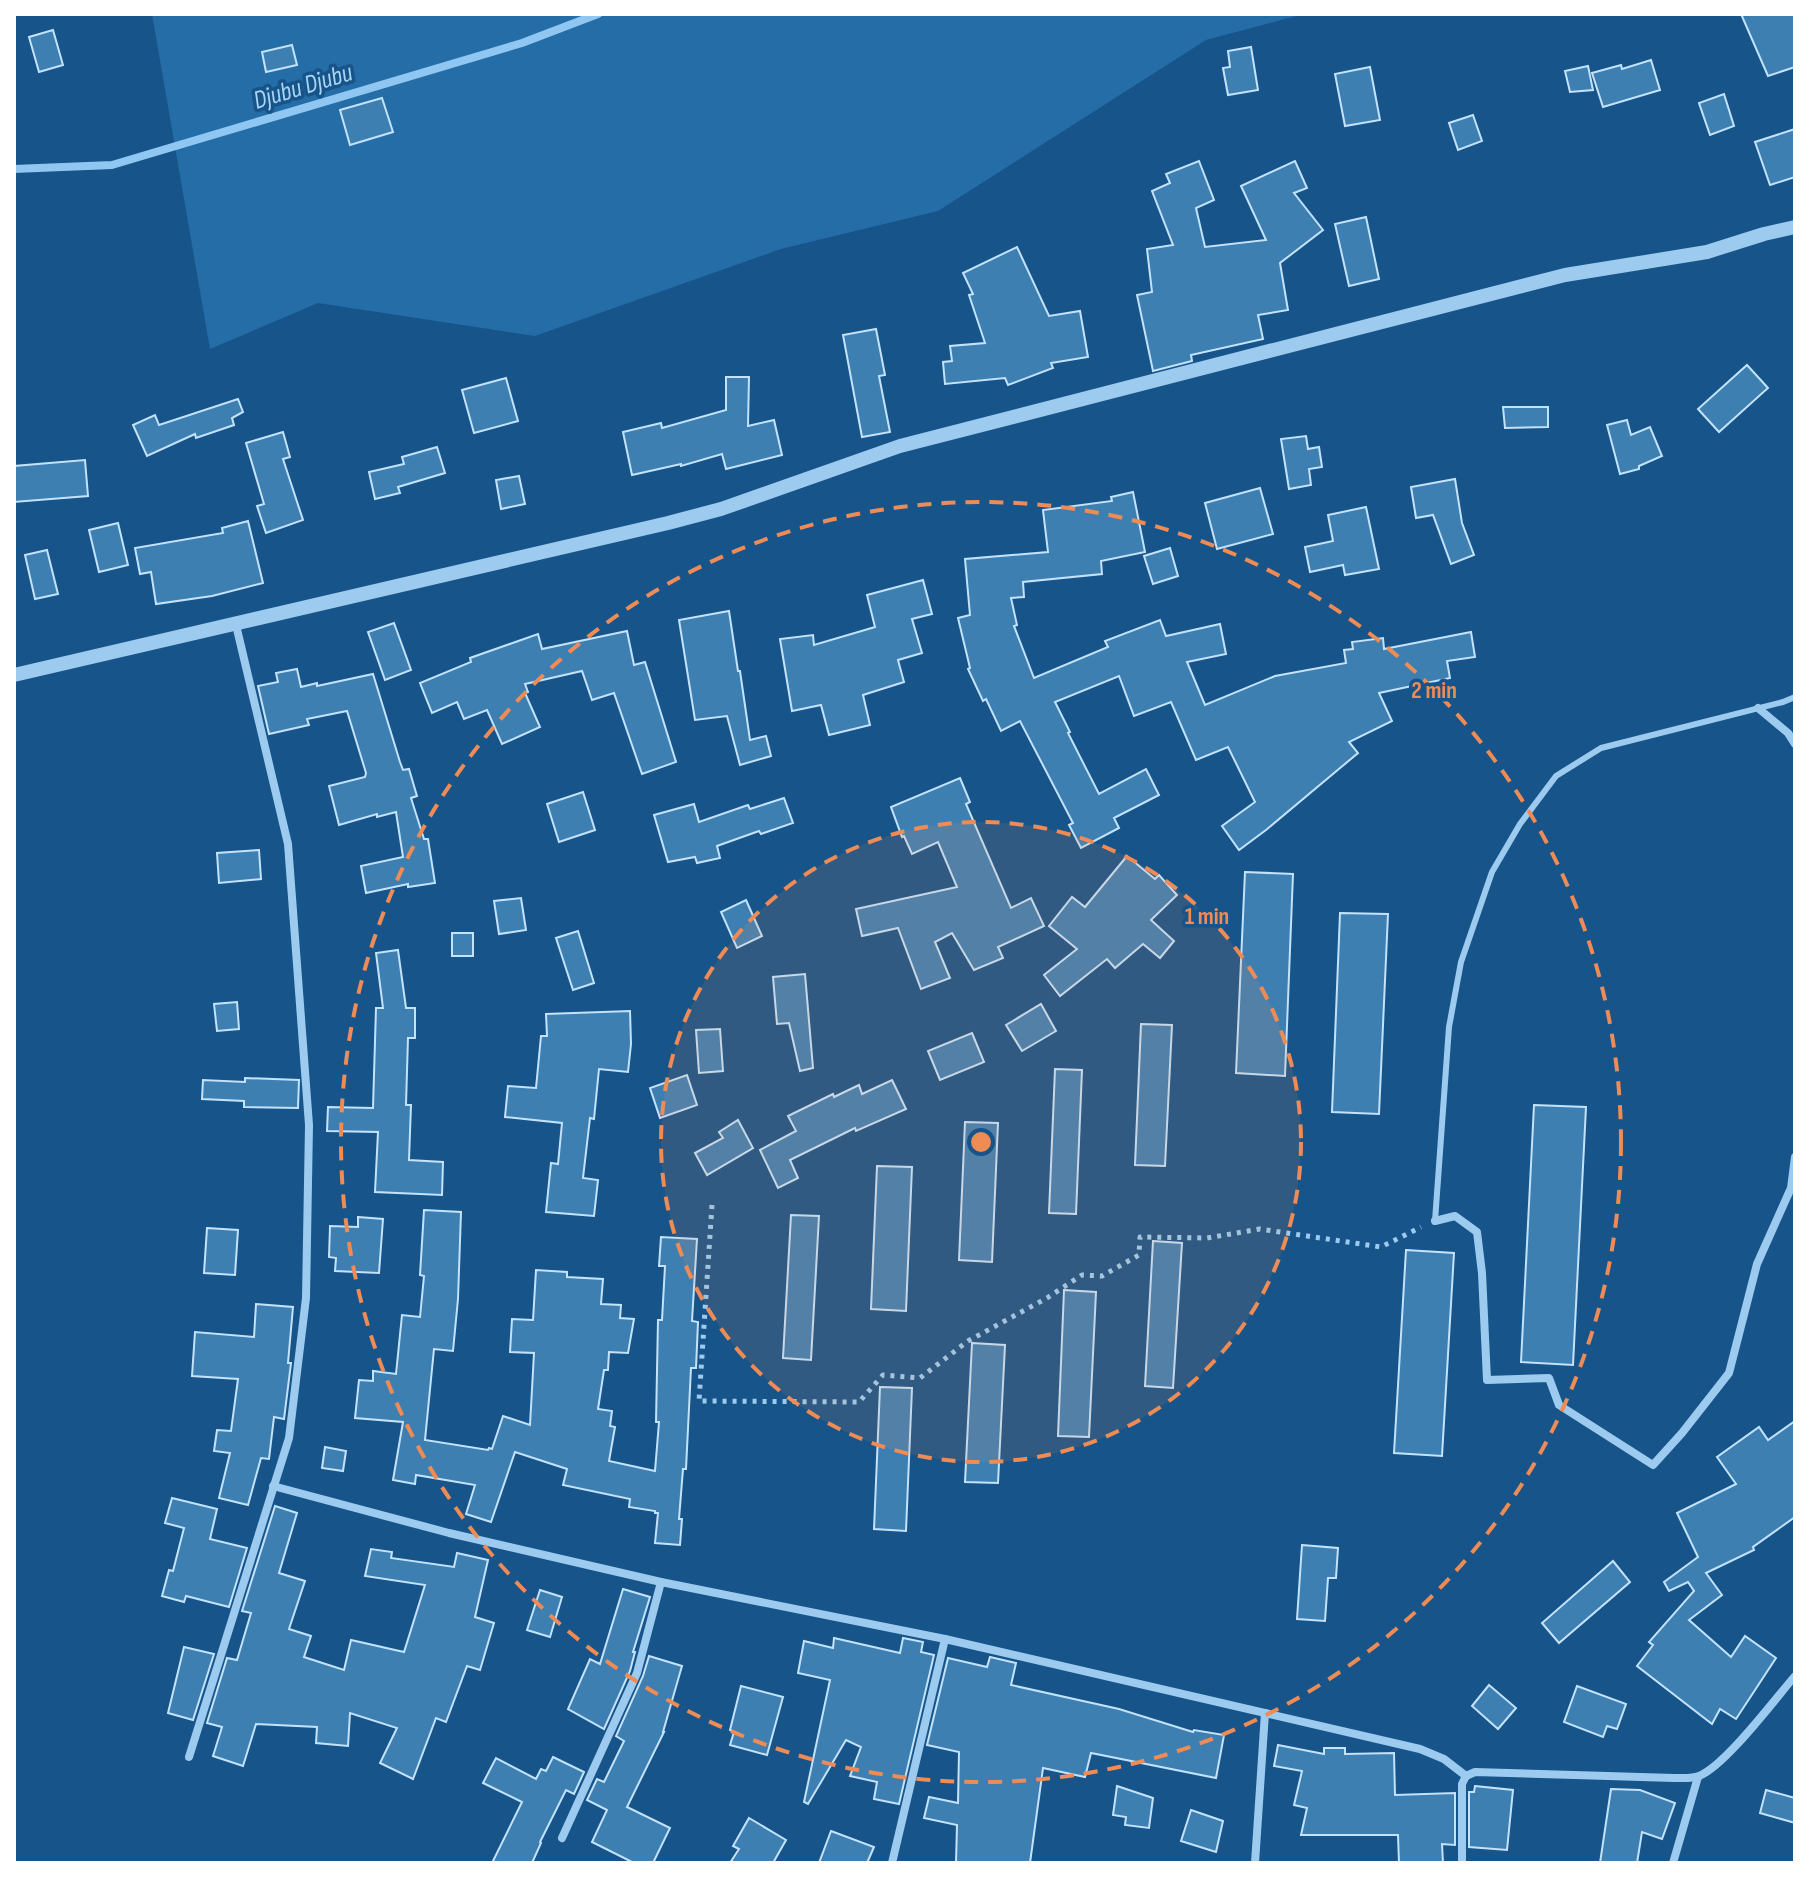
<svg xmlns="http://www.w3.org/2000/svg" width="1809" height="1877" font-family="'Sofia Sans Condensed',sans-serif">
<rect width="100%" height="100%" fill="#165489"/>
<polygon fill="#256da7" points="152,14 1304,14 1206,40 938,211 781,249 535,336 318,303 210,349"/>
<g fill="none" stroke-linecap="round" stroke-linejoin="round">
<polyline stroke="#8fc7f2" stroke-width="8" points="14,169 112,165 522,43 598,14"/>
</g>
<g fill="#3e7fb2" stroke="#c3e2fb" stroke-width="2">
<polygon points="1741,14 1795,14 1795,67 1768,76"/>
<polygon points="53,30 63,65 39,72 29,37"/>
<polygon points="292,45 297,65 266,72 262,52"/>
<polygon points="1251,47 1258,90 1228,95 1223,68 1230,67 1228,51"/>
<polygon points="1651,60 1660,90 1603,107 1592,73 1621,65 1622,69"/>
<polygon points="1588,66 1593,90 1570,92 1565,71"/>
<polygon points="1370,67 1380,120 1345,126 1335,74"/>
<polygon points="1724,94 1734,126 1710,135 1699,103"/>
<polygon points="382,98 393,132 350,145 340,110"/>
<polygon points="1473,115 1482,141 1458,150 1449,123"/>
<polygon points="1795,129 1795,177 1770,185 1755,142"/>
<polygon points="1199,161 1214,200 1196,208 1205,247 1266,240 1241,186 1295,161 1307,188 1294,193 1323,230 1280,263 1288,310 1258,315 1263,339 1191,355 1192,361 1153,371 1137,295 1152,292 1147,249 1173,245 1152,191 1170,183 1166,174"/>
<polygon points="1366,217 1379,279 1349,286 1335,224"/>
<polygon points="1017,247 1049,316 1080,311 1088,357 1051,363 1053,368 1008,385 1005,378 945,384 943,362 952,361 950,346 985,343 969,295 973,294 963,273"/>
<polygon points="876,329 885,375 879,376 890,432 862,437 843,335"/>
<polygon points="1747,365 1768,388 1719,432 1698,409"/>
<polygon points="726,377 749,377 748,426 774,420 782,455 726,469 722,454 681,466 681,464 632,475 623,432 661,423 662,428 726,410"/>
<polygon points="506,378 518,421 474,433 462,390"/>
<polygon points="238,399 243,412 232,418 234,425 196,438 195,434 147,456 133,425 155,415 159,425"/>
<polygon points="1503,407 1548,407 1548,427 1505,428"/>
<polygon points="1627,420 1631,435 1650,427 1662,456 1639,466 1639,469 1620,474 1607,425"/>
<polygon points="283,432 290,457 283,459 303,520 266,533 257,506 264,504 246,443"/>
<polygon points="1306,436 1308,449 1319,447 1322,467 1309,469 1311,485 1289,489 1281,439"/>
<polygon points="437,447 445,473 398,487 400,493 375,499 369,472 404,464 402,457"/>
<polygon points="85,460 88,496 14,502 14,466"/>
<polygon points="519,476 525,504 501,509 496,480"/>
<polygon points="1455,479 1462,523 1474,555 1451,564 1433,515 1416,518 1411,487"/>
<polygon points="1260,488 1273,534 1217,549 1205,503"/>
<polygon points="1133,492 1145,552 1101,561 1102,574 1023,582 1024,597 1011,598 1017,625 1014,626 1034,678 1108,647 1105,641 1160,620 1166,636 1220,624 1226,654 1187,662 1205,705 1275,676 1346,663 1344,650 1353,649 1352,642 1383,638 1384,649 1471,632 1475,657 1447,661 1450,678 1379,693 1392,721 1349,742 1358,753 1266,830 1239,850 1222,826 1255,802 1228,747 1196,760 1171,702 1134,716 1119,676 1055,702 1070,732 1068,733 1099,794 1146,769 1159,795 1114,818 1119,828 1081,848 1069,825 1073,823 1020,721 1001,731 986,699 983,701 968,669 970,668 958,618 970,615 965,559 1048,552 1043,510 1112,501 1111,497"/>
<polygon points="1366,507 1379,569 1345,575 1343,565 1310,572 1305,547 1333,541 1328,515"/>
<polygon points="248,521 263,583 212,596 156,604 151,572 140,574 135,548 223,533 222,528"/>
<polygon points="118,523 128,565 99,572 89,530"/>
<polygon points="1170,548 1178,576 1153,584 1144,556"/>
<polygon points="47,550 58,594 35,599 25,555"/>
<polygon points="923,580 932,614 912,619 922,653 898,660 904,682 863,695 870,725 829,735 821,705 792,711 780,639 813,635 814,645 875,627 867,595"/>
<polygon points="729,611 738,671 740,671 750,740 766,736 771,756 740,765 727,716 695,720 679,620"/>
<polygon points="394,623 411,670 385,680 368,632"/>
<polygon points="627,631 634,665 645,662 676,762 642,774 614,693 592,700 582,671 525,684 528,692 525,693 540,727 502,744 487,710 464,719 457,702 432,713 420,683 471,662 470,658 538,634 542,649"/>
<polygon points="297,669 301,687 317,683 317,686 373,674 400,762 403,770 409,769 417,796 411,798 424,839 428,839 435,883 408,887 408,884 366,893 361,866 403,857 396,812 377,817 377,814 339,825 329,786 365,777 366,773 347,711 307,719 309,725 269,734 258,686 278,682 276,673"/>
<polygon points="960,778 970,802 966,804 1011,908 1031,898 1044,926 998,947 1003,958 974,970 952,933 935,942 950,978 921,989 898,928 862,936 856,909 957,887 938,842 912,854 904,836 902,837 891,807"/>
<polygon points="583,792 595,830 559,842 547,804"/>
<polygon points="784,798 793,823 761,834 759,831 717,846 720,858 697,863 695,857 668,862 654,815 694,804 699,822 748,805 750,809"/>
<polygon points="259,850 261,879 219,883 217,853"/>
<polygon points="1127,856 1155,879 1159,875 1177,895 1151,920 1174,941 1160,958 1143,944 1115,968 1107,959 1060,996 1044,975 1077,949 1049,926 1072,897 1085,907"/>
<polygon points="1245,872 1293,874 1285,1076 1236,1073"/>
<polygon points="521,898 526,930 499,934 494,901"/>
<polygon points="746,900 762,936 737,948 721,912"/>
<polygon points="1340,913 1388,914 1379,1114 1332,1112"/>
<polygon points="578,931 594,983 573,990 556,938"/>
<rect x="452" y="933" width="21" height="23"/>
<polygon points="398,950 406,1008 415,1008 415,1038 408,1038 406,1105 411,1105 409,1160 443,1162 442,1195 375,1192 378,1132 327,1131 328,1107 373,1108 376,1008 383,1008 376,953"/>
<polygon points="805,974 813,1068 800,1071 789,1023 777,1024 773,977"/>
<polygon points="237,1002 239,1029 217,1031 214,1004"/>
<polygon points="1041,1004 1056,1031 1022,1051 1006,1025"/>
<polygon points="630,1011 631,1044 628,1072 599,1069 594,1119 590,1118 583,1178 598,1180 594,1216 546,1212 551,1163 558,1164 562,1123 505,1117 508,1086 536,1088 541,1036 547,1036 546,1014"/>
<polygon points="1141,1024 1172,1025 1165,1166 1135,1165"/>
<polygon points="720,1029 723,1071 699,1073 696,1030"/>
<polygon points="972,1033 984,1062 940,1080 928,1051"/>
<polygon points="1055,1069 1082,1070 1076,1214 1049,1213"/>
<polygon points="687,1075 697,1105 660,1118 650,1088"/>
<polygon points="245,1078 299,1080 298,1108 244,1107 244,1101 202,1099 203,1080 245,1082"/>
<polygon points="892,1080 906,1109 856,1131 855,1128 790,1160 798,1178 778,1188 760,1150 796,1131 788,1116 833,1094 834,1097 859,1085 862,1094"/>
<polygon points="1534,1105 1586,1107 1573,1365 1521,1362"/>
<polygon points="738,1120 753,1148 707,1175 695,1153 723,1138 719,1132"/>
<polygon points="965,1122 998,1123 992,1262 959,1260"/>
<polygon points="877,1166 912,1167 906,1311 871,1309"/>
<polygon points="424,1210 461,1212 458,1299 453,1351 434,1349 425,1440 488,1450 489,1448 492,1449 503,1416 530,1425 534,1353 510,1352 512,1319 533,1320 536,1270 567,1272 567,1277 603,1279 601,1304 621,1305 620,1318 634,1319 628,1353 609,1352 608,1370 604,1370 598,1409 612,1411 610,1426 615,1427 609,1461 655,1471 659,1422 656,1422 658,1320 662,1320 665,1266 659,1266 661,1237 697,1239 692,1321 698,1322 696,1368 691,1368 686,1469 683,1469 679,1519 682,1519 680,1545 655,1543 658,1513 655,1513 655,1511 629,1507 630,1499 563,1485 567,1469 515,1452 491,1522 466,1514 475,1485 416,1475 415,1484 393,1480 403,1422 355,1418 359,1380 373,1381 373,1371 396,1374 402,1315 420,1317 424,1276 420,1275"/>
<polygon points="791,1215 819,1216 811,1360 783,1358"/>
<polygon points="358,1217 383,1219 379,1273 335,1271 336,1258 329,1257 330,1226 358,1227"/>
<polygon points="207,1228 238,1230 235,1275 204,1273"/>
<polygon points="1153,1241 1182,1243 1173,1388 1145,1386"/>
<polygon points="1406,1250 1454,1253 1442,1456 1394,1453"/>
<polygon points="1064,1290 1096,1292 1089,1437 1058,1436"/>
<polygon points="256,1304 293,1307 288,1363 291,1363 284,1419 274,1417 269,1459 261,1458 248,1505 219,1498 230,1453 214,1451 217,1430 231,1431 238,1379 192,1376 195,1332 254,1337"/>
<polygon points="972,1343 1005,1345 998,1483 965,1482"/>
<polygon points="880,1387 912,1388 906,1531 874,1529"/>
<polygon points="1795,1421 1795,1517 1753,1547 1754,1550 1706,1573 1722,1595 1689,1620 1731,1657 1745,1636 1776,1658 1736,1719 1720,1709 1712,1724 1637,1666 1653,1645 1649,1642 1694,1591 1688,1582 1669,1591 1664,1582 1698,1557 1677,1513 1736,1484 1717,1457 1759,1427 1768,1440"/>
<polygon points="325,1447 346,1451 343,1471 322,1468"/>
<polygon points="172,1498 217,1509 210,1539 247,1548 229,1607 186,1596 184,1602 162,1596 169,1570 173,1571 184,1528 165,1523"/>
<polygon points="275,1506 297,1513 279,1573 305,1581 289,1629 311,1636 304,1657 344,1670 351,1640 404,1652 425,1585 365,1576 371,1549 392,1552 391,1558 454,1567 457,1553 488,1560 475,1617 494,1623 480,1670 467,1666 446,1722 436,1718 413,1779 380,1763 397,1728 350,1713 348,1746 316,1743 317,1727 256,1724 243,1766 213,1756 222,1727 207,1723 227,1658 237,1660 251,1613 242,1611"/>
<polygon points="1302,1545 1338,1548 1336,1578 1328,1578 1325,1621 1297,1619"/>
<polygon points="1613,1561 1630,1582 1559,1643 1542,1623"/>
<polygon points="623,1589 650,1597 633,1652 635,1652 630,1671 604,1729 568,1709 590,1659 600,1664"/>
<polygon points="540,1590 562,1597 550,1637 527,1630"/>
<polygon points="834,1638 900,1653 903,1638 923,1642 921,1652 934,1655 899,1804 874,1799 877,1782 850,1776 861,1747 846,1740 808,1804 804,1802 830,1680 798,1673 804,1641 833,1648"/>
<polygon points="184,1647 214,1654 193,1720 168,1713"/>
<polygon points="649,1656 682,1666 663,1732 664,1732 627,1807 670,1828 653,1863 634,1863 592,1842 607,1810 587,1800 597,1779 604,1782 624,1741 616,1736 643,1676"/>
<polygon points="990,1657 1016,1663 1011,1685 1119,1709 1193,1732 1194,1730 1224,1735 1216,1778 1091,1753 1085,1777 1043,1768 1030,1863 956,1863 957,1825 924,1818 929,1797 958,1803 959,1752 927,1745 948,1658 987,1667"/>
<polygon points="1489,1685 1516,1708 1498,1729 1472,1706"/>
<polygon points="741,1686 783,1697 767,1755 730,1745 734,1732 730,1730"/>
<polygon points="1577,1686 1626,1704 1617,1729 1607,1726 1603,1737 1564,1722"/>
<polygon points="1278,1745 1324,1754 1324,1748 1345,1748 1345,1754 1394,1753 1395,1795 1455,1793 1455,1845 1442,1844 1443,1863 1399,1863 1398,1835 1301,1835 1307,1808 1294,1805 1302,1771 1274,1766"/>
<polygon points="553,1757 584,1772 574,1794 566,1790 540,1842 541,1843 532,1863 492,1863 522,1802 483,1783 496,1758 536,1779 541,1769 546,1771"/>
<polygon points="1117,1786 1153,1798 1149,1828 1125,1825 1126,1817 1113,1815"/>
<polygon points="1475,1786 1513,1790 1507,1850 1469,1847 1469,1792 1474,1792"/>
<polygon points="1611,1789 1640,1790 1675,1803 1662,1839 1642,1832 1637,1863 1600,1863"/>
<polygon points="1766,1790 1795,1798 1795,1823 1760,1813"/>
<polygon points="1191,1810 1223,1821 1216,1852 1181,1841"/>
<polygon points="749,1818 786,1840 773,1863 730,1863 739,1849 733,1846"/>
<polygon points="831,1831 874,1847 867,1863 819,1863"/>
</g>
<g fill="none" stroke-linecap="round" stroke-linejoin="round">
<polyline stroke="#9dcbef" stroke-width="5" stroke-dasharray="4 6" stroke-linecap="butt" points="712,1205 699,1401 859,1402 883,1375 920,1378 968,1341 1047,1298 1082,1275 1102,1276 1139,1255 1140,1237 1207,1238 1260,1229 1381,1247 1421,1227"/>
<polyline stroke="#9dcbef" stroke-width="6" points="1435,1221 1449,1027 1461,962 1492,872 1520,824 1556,776 1601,748 1783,702 1795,697"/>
<g stroke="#9dcbef" stroke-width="8">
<polyline points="1758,708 1788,733 1795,744"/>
<polyline points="1435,1221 1455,1216 1477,1232 1482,1273 1487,1380 1549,1378 1559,1405 1653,1465 1682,1433 1729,1373 1757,1264 1791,1188 1795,1157"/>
<polyline points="273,1486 449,1533 661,1582 945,1639 1420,1749 1444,1759 1466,1776"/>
<polyline points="189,1757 289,1438 306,1298 309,1125 288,844 236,625"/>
<path d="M1466,1776L1475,1772L1674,1778C1682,1778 1692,1779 1699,1776C1725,1766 1775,1699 1795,1676"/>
<polyline points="562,1838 637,1673 661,1582"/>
<polyline points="892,1863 945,1639"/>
<polyline points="1255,1863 1265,1713"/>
<polyline points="1462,1863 1462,1784 1466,1776"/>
<polyline points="1673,1863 1698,1777"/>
</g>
<polyline stroke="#9dcbef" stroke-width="14" points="14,675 668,523 721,509 900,446 1565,275 1707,252 1764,234 1795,227"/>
</g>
<circle cx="981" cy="1142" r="320" fill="#ef8b55" fill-opacity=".12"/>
<g fill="none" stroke="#ef8b55" stroke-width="4" stroke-dasharray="14 10">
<circle cx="981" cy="1142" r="320"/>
<circle cx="981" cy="1142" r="640"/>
</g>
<g text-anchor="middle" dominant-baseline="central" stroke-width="7" stroke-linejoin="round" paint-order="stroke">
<g font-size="26" font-style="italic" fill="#a9d4f6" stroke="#165489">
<text transform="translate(303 87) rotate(-17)">Djubu Djubu</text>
</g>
</g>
<circle cx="981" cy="1142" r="12" fill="#ef8b55" stroke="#165489" stroke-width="4"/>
<g font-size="24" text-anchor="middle" font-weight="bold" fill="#ef8b55" stroke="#165489" stroke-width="7" stroke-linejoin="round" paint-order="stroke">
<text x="1434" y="698">2 min</text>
<text x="1207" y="924">1 min</text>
</g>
<rect width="1809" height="1877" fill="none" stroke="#ffffff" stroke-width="32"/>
</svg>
